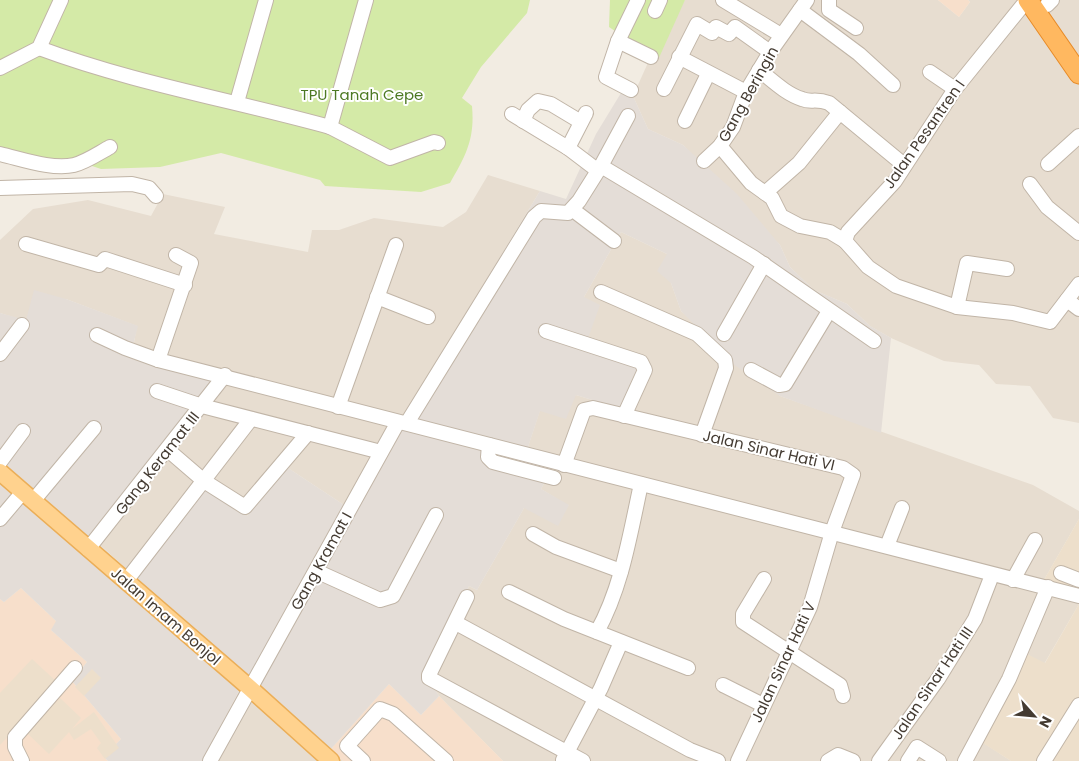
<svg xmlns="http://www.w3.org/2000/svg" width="1079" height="761" font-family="Poppins,sans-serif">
<rect width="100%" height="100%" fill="#f2ece2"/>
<g fill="#e7ddd0">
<polygon points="685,0 938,0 959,17 970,2 968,0 1079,0 1079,423 1053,418 1030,386 996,384 979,365 944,361 891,338 870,326 847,304 814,290 790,267 780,245 683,145 648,129 633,96 651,56"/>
<polygon points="488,175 540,191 404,416 344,505 285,466 247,516 135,577 97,542 137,326 66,299 26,321 0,313 0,240 33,209 88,200 151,216 163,194 225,207 214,234 308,252 312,230 339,230 374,218 443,227 466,212"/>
<polygon points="621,232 667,254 671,283 681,311 780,396 1033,485 1079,511 1079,519 1041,585 1079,602 1079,604 1044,664 1023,652 976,738 1011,761 503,761 439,696 426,676 469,586 477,590 524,508 569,506 541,489 555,464 525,456 540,410 576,395 625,410 587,341 584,297"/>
<polygon points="248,674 343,761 202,761"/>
</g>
<g fill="#f7dfcb">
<polygon points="938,0 968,0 970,2 959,17"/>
<polygon points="21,588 57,622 51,630 87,662 72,681 121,739 104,757 108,761 0,761 0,599 4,602"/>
<polygon points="389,684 421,715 439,696 503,761 343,761 330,750"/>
</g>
<polygon fill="#e4ddd7" points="621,93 633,96 648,129 683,145 737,194 780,245 790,267 814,290 847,304 870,326 891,338 881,433 780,396 733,364 681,311 671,283 657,271 667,254 621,232 584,297 600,305 587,341 643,362 625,410 576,395 566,419 540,411 525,456 555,464 541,489 569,505 558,526 524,508 477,590 469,586 426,675 439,696 421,715 389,684 330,750 248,674 202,761 108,761 104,757 121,739 72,681 87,662 51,630 56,621 21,588 4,602 0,599 0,313 26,320 34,290 66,299 138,326 132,349 220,377 97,542 134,577 208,484 247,516 285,466 344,505 404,416 540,191 566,199 596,134"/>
<g fill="#eddfcb">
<polygon points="1079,519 1079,602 1041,585"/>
<polygon points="1079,604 1079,761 1011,761 975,738 1023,652 1045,663"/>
<polygon points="32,659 58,683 0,745 0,693"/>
<polygon points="92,669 101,678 84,696 75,687"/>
<polygon points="60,698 81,718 72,729 94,712 119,748 105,759 97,748 101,743 91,729 74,740 69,732 49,754 27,733"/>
</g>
<g fill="#d4eaa7">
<path d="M0,0H530L527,13L481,67L462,98L472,106C475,139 466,155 450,183L421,192L325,186L320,180L221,153L160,167L101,169L92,166L48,167L0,161Z"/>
<polygon points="610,0 685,0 658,60 609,27"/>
</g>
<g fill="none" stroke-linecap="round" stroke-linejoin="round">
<defs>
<g id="minor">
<polyline points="366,0 330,127 390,158 434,142 438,143"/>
<polyline points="723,0 781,35"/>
<polyline points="829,0 829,10 856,28"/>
<polyline points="1027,0 955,89 895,181 848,232 845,241 868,267 896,286 957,307 1013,313 1050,322 1079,284"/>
<polyline points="1047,5 1052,0"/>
<polyline points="800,10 859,54 893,85"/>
<polyline points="655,11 660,0"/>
<polyline points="618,41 651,57"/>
<path d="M39,48C133,83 232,100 330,127"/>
<polyline points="679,57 746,92"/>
<polyline points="0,68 39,48 61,0"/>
<path d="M759,70C773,81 786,94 802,99C811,103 815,98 829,103L904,165"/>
<polyline points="930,72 955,89"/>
<polyline points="664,89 697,24 712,33 716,27 729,34 735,27 770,52"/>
<polyline points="631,90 606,77 618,41 638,0"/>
<polyline points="237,102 266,0"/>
<polyline points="512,114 568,148 597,170"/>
<polyline points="523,121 528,110 538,101 551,104 581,122"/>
<polyline points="685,121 708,74"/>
<polyline points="720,146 751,183 772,198 781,216 800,226 830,232 845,241"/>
<polyline points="568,148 586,113"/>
<path d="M0,154C22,159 52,170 74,165C86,162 99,153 110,147"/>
<polyline points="704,161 720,146 733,127 746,92 770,52 807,0"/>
<polyline points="1048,164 1079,136"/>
<polyline points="601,166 628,116"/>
<polyline points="1030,184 1047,207 1079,233"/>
<polyline points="0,188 132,184 149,188 156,196"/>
<polyline points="765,193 799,163 840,112"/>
<polyline points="573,210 614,241"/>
<polyline points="26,244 99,265 105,259 185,285"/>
<polyline points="601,292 697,334 725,360 726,368 702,435"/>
<polyline points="377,297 428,317"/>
<polyline points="1067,300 1079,309"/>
<polyline points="957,307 967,263 1007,269"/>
<polyline points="546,331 641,362 645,370 624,416"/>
<polyline points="724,334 764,264"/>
<polyline points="97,335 125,348 158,360 1079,596"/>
<polyline points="0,354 22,325"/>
<polyline points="158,360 191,263 176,255"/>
<polyline points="751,370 779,385 785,384 829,311"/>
<polyline points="157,391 202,406 381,452"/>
<polyline points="338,407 396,245"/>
<polyline points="407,423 534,217 541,211 568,213 579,201 601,166 753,257 874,341"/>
<polyline points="489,445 488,457 493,462 554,478"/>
<polyline points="168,450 204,481 245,507 308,433"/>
<polyline points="0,462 23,431"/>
<polyline points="564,465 584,410 593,408 843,468 853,475 832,532 810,607 738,761"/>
<polyline points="33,501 94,428"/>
<polyline points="0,519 22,493"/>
<polyline points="533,534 556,547 621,571"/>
<polyline points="887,546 902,508"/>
<polyline points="88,549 225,375"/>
<polyline points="316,571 380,600 393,596 436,515"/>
<polyline points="1061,573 1079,580"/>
<polyline points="764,579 743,614 743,622 840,685 843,696"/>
<polyline points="1013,580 1035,540"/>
<polyline points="126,581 251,419"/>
<polyline points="509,592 564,619 688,668"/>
<polyline points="467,597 429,675 429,678 583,761"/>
<polyline points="456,623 690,750 718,761"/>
<path d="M597,632C622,587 630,534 641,484"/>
<polyline points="723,685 763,705"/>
<polyline points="563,760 601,688 621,642"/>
<polyline points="22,761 15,747 15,737 75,668"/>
<polyline points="210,761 398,422"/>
<polyline points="363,761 347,746 380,709 393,714 446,761"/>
<polyline points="828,761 838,755 853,761"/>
<polyline points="879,761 938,679 975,619 992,575"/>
<polyline points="908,761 917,747 939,761"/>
<polyline points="965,761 1009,679 1048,587"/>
<polyline points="1044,761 1079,705"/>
</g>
<polyline id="major" points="0,472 251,689 331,761"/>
<polyline id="highway" points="1028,0 1079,74"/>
</defs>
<use href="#minor" stroke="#c1b5a7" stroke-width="16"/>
<use href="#major" stroke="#ebae58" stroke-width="19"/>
<use href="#highway" stroke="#e78b28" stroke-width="21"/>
<use href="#minor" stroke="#fff" stroke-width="14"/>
<use href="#major" stroke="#ffd28e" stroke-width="16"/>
<use href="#highway" stroke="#ffb860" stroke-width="19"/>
</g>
<g text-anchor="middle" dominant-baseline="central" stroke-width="4" stroke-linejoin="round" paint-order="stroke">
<g font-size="15" fill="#4d7923" stroke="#fff">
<text x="362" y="94">TPU Tanah Cepe</text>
</g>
<g font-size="15" fill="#443b32" stroke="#fff">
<text transform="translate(748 94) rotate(-61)">Gang Beringin</text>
<text transform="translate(924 134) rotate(-55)">Jalan Pesantren I</text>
<text transform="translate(769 450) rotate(13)">Jalan Sinar Hati VI</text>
<text transform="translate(157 463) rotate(-52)">Gang Keramat III</text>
<text transform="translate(321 561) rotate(-61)">Gang Kramat I</text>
<text transform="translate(166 616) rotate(41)">Jalan Imam Bonjol</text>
<text transform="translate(783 662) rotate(-65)">Jalan Sinar Hati V</text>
<text transform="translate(932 683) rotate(-56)">Jalan Sinar Hati III</text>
</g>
</g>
<g transform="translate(1034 716) rotate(117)" stroke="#ffffff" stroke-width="4" paint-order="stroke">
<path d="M0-4L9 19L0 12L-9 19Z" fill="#443b32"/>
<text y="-8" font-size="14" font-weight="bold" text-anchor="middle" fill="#443b32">N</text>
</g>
</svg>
